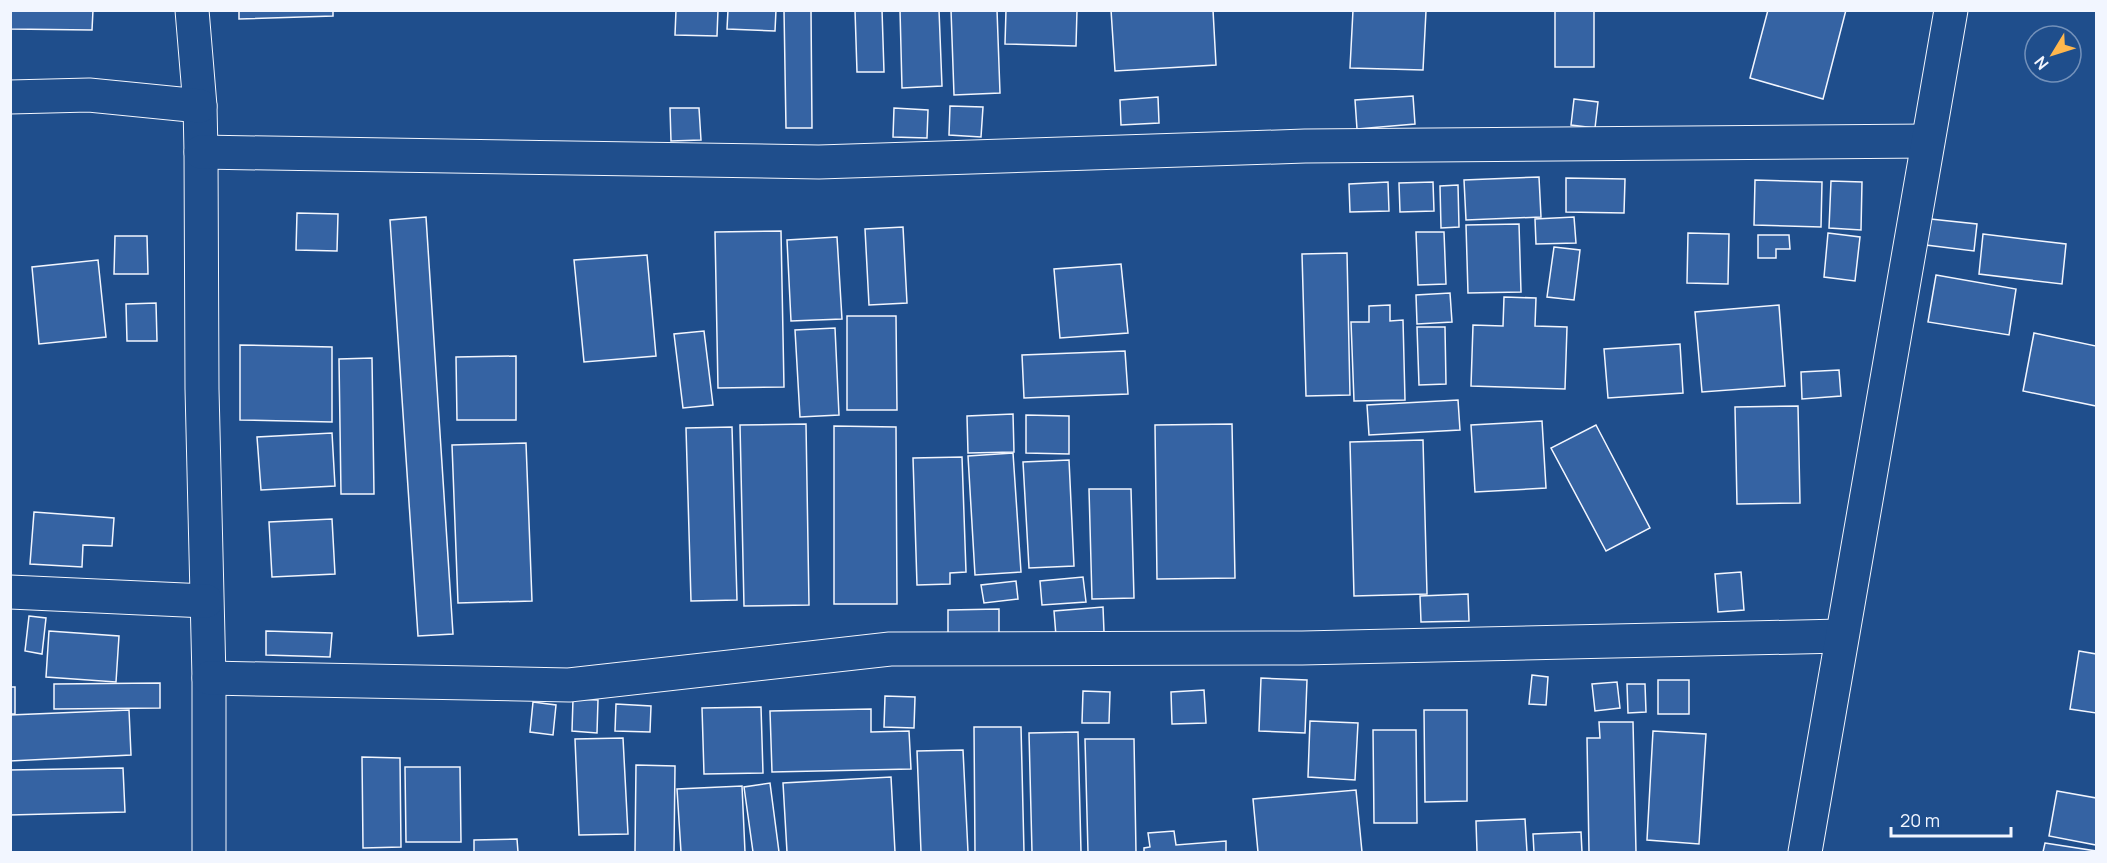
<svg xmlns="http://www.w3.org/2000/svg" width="2107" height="863" font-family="Manrope,sans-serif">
<rect width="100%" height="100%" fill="#1f4e8c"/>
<g fill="#3563a3" stroke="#f2f6ff" stroke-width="1.5">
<polygon points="10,10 93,10 92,30 10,29"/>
<polygon points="239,10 333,10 333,16 239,19"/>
<polygon points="676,10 718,10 717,36 675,35"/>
<polygon points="728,10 776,10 775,31 727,29"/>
<polygon points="784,10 811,10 812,128 786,128"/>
<polygon points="855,10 882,10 884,72 857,72"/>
<polygon points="900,10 939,10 942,86 902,88"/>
<polygon points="951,10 997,10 1000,93 954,95"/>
<polygon points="1006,10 1077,10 1076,46 1005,44"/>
<polygon points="1111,10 1213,10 1216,65 1115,71"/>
<polygon points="1353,10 1426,11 1423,70 1350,68"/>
<rect x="1555" y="10" width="39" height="57"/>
<polygon points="1768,10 1846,10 1823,99 1750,78"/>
<polygon points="1413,96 1415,124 1357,129 1355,100"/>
<polygon points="1158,97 1159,123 1121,125 1120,100"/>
<polygon points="1574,99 1598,102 1595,128 1571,125"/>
<polygon points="950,106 983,107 981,137 949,135"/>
<polygon points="670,108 699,108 701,140 671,141"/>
<polygon points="894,108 928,110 927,138 893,137"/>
<polygon points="1539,177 1541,217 1466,220 1464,180"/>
<polygon points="1566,178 1625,179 1624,213 1566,212"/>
<polygon points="1755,180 1822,182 1821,227 1754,225"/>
<polygon points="1831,181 1862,182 1861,230 1829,228"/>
<polygon points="1388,182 1389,211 1350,212 1349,184"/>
<polygon points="1433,182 1434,211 1400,212 1399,183"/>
<polygon points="1458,185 1459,227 1441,228 1440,186"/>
<polygon points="297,213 338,214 337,251 296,250"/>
<polygon points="426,217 453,634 418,636 390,220"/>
<polygon points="1574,217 1576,243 1536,244 1535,219"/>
<polygon points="1921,218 1977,224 1974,251 1918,244"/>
<polygon points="1519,224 1521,292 1468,293 1466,225"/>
<polygon points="903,227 907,303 869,305 865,229"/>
<polygon points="781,231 784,387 718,388 715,232"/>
<polygon points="1416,232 1444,232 1446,284 1418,285"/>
<polygon points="1688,233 1729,234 1728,284 1687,283"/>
<polygon points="1828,233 1860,237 1855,281 1824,277"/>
<polygon points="1983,234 2066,244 2062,284 1979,274"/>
<polygon points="1758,235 1789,235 1790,249 1776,249 1776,258 1758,258"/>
<polygon points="115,236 147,236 148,274 114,274"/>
<polygon points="837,237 842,319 791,321 787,240"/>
<polygon points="1554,247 1580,250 1574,300 1547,297"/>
<polygon points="1347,253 1350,395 1306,396 1302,254"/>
<polygon points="647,255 656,356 584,362 574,260"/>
<polygon points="98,260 106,337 39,344 32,267"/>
<polygon points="1121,264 1128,333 1060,338 1054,269"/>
<polygon points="1936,275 2016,289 2009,335 1928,322"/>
<polygon points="1450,293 1452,322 1417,324 1416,295"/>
<polygon points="1504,297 1536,298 1535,326 1567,327 1565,389 1471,386 1473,325 1503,326"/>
<polygon points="156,303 157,341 127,341 126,304"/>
<polygon points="1390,305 1390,321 1403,320 1405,400 1354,401 1351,322 1369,322 1369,306"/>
<polygon points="1779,305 1785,386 1702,392 1695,312"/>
<polygon points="847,316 896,316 897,410 847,410"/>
<polygon points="1417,327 1445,327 1446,384 1419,385"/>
<polygon points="835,328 839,415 800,417 795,330"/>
<polygon points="704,331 713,405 683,408 674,334"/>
<polygon points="2034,333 2096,346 2096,406 2023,391"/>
<polygon points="1680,344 1683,393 1608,398 1604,349"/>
<polygon points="240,345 332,347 332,422 240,420"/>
<polygon points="1125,351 1128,394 1024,398 1022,355"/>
<polygon points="516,356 516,420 457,420 456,357"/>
<polygon points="372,358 374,494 341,494 339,359"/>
<polygon points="1839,370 1841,396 1802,399 1801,372"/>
<polygon points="1458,400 1460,430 1369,435 1367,405"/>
<polygon points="1798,406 1800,503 1737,504 1735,407"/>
<polygon points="1013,414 1014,452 968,453 967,416"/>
<polygon points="1026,415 1069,416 1069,454 1026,453"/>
<polygon points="1542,421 1546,488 1475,492 1471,425"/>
<polygon points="806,424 809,605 744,606 740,425"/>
<polygon points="1232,424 1235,578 1157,579 1155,425"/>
<polygon points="1596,425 1650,528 1606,551 1551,448"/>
<polygon points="834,426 896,427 897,604 834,604"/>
<polygon points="732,427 737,600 691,601 686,428"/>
<polygon points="332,433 335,486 261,490 257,437"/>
<polygon points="1423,440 1427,594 1354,596 1350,442"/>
<polygon points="526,443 532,601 458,603 452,445"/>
<polygon points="1013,453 1021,572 975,575 968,456"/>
<polygon points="962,457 966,572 950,573 950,584 917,585 913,458"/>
<polygon points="1069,460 1074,566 1029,568 1023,462"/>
<polygon points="1089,489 1131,489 1134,598 1092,599"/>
<polygon points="34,512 114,518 112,546 83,545 82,567 30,564"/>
<polygon points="332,519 335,574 272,577 269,522"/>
<polygon points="1741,572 1744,610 1718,612 1715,574"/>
<polygon points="1083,577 1086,602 1042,605 1040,581"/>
<polygon points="1016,581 1018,599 984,603 981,585"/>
<polygon points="1468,594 1469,621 1421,622 1420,596"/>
<polygon points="1103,607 1104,632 1056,636 1054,611"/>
<polygon points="999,609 999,635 948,635 948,610"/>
<polygon points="29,616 46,618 42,654 25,651"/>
<polygon points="49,631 119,636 116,682 46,677"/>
<polygon points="266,631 332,633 330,657 266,655"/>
<polygon points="2079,651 2096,654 2096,713 2070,709"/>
<polygon points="1532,675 1548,677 1546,705 1529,704"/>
<polygon points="1261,678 1307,680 1305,733 1259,731"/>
<rect x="1658" y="680" width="31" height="34"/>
<polygon points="1617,682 1620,708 1595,711 1592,684"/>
<polygon points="160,683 160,708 54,709 54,684"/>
<polygon points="1627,684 1645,684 1646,712 1628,713"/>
<rect x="10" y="687" width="5" height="27"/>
<polygon points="1204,690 1206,723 1172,724 1171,692"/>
<polygon points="1083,691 1110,692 1109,723 1082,723"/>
<polygon points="885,696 915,697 914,728 884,727"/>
<polygon points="573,699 598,700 597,733 572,731"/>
<polygon points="533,702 556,705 553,735 530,732"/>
<polygon points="616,704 651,706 650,732 615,731"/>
<polygon points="761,707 763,773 704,774 702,708"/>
<polygon points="871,709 871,732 909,731 911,769 772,772 770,711"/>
<polygon points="129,710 131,755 10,761 10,715"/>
<polygon points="1424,710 1467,710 1467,801 1425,802"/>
<polygon points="1310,721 1358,723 1355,780 1308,777"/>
<polygon points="1599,722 1633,722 1636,852 1589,852 1587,738 1600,738"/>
<polygon points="974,727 1021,727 1024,852 975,852"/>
<polygon points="1373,730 1416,730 1417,823 1374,823"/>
<polygon points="1653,731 1706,734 1699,844 1647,840"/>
<polygon points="1078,732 1081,852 1032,852 1029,733"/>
<polygon points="623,738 628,834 579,835 575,739"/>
<polygon points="1085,739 1134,739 1136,852 1088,852"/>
<polygon points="963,750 968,852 921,852 917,751"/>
<polygon points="362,757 400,758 401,847 363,848"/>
<polygon points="636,765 675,766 674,852 635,852"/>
<polygon points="405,767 460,767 461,842 406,842"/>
<polygon points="123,768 125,812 10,815 10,770"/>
<polygon points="891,777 895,852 787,852 783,783"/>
<polygon points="770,783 779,852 753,852 744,787"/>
<polygon points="742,786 745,852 681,852 677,789"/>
<polygon points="1356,790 1362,852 1258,852 1253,799"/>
<polygon points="2057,791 2096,798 2096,845 2049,836"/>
<polygon points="1525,819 1527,852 1477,852 1476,821"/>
<polygon points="1174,831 1176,845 1226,841 1226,852 1144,852 1144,848 1150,847 1148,833"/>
<polygon points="1581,832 1582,852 1534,852 1533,834"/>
<polygon points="517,839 518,852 568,852 474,852 474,840"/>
<polygon points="2045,843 2096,851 2096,852 2043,852"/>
</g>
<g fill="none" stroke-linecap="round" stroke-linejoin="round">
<defs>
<g id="minor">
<polyline points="192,10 200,106 201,152 202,389 209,678 209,852"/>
<polyline points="10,97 89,95 200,106"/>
<polyline points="201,152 819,162 1305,146 1927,141"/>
<polyline points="10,592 206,601"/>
<polyline points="209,678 569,685 890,649 1302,648 1841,636"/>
<polyline points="1805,852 1951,10"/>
</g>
</defs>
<use href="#minor" stroke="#f2f6ff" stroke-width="35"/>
<use href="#minor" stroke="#1f4e8c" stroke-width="33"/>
</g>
<rect width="2107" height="863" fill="none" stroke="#f2f6ff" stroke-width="24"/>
<g transform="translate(2053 54) rotate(232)"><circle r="28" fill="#1f4e8c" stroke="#7391ba" stroke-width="1.5"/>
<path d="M0-4.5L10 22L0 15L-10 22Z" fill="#ffb74d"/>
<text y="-9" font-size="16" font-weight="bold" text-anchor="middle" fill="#f2f6ff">N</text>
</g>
<path d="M1891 827v9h120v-9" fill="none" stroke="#f2f6ff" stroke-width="3"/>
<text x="1900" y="827" font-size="18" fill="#f2f6ff" stroke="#1f4e8c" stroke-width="4.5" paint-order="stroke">20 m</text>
</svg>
